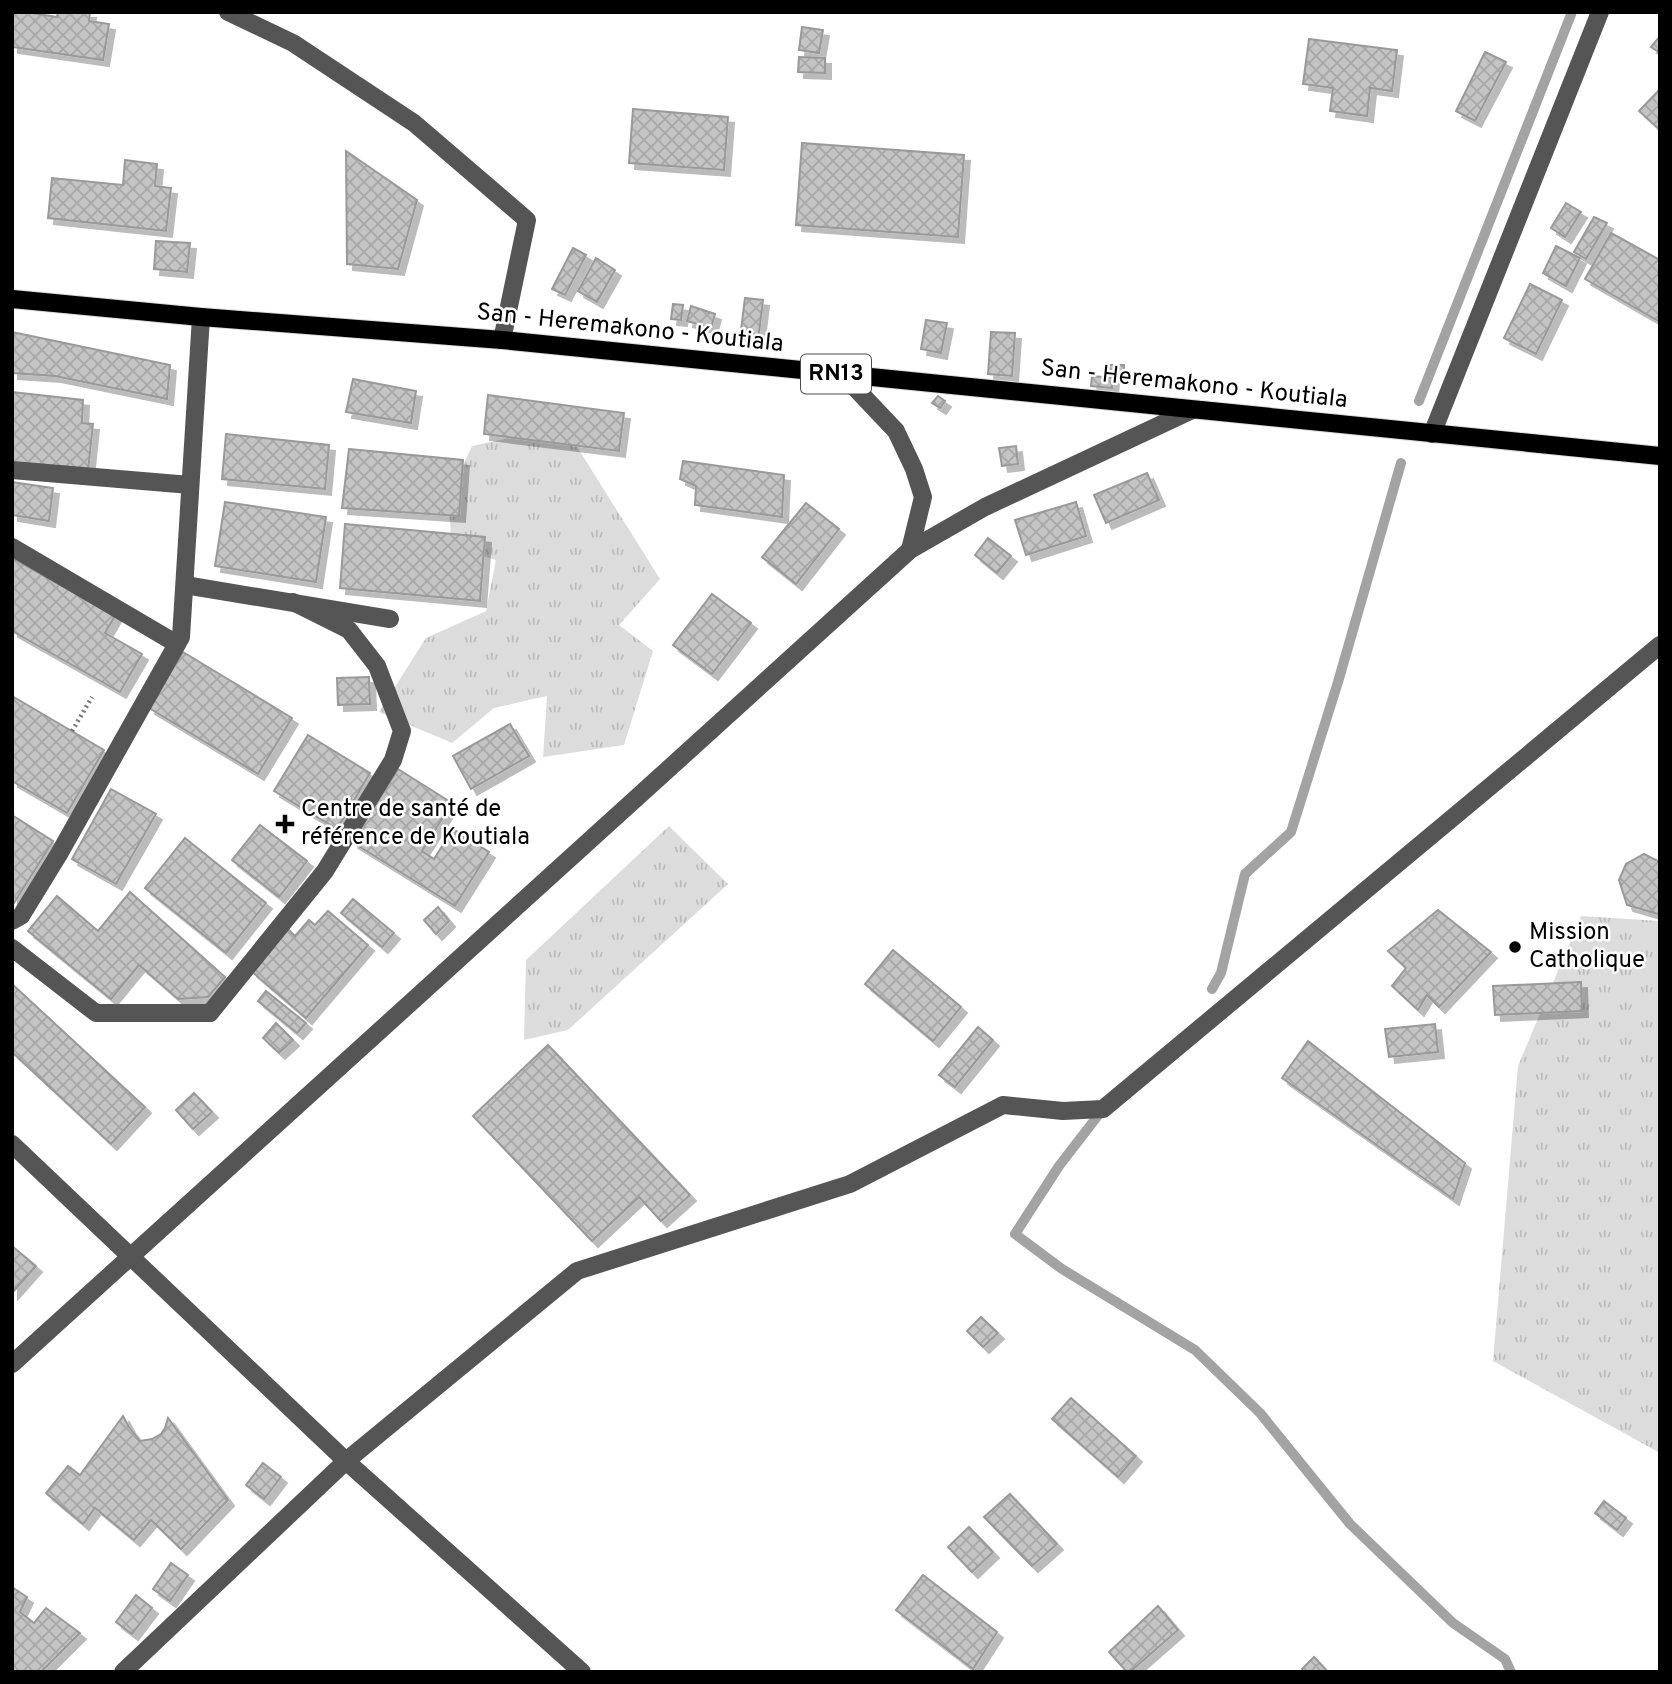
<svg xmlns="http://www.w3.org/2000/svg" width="1672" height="1684" font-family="Overpass,sans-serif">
<defs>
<pattern id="park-tufts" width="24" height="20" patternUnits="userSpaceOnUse" patternTransform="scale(1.75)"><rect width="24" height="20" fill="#dcdcdc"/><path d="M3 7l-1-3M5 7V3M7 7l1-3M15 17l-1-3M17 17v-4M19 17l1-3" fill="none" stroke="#bbb"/></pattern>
<pattern id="building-cross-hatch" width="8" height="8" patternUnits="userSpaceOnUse" patternTransform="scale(1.75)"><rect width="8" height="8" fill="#c4c4c4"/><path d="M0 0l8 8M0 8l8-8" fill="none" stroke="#a7a7a7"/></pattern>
<filter id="shadow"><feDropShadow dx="6" dy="6" stdDeviation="0" flood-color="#0004"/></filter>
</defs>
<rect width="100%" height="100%" fill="#fff"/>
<g fill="url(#park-tufts)">
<polygon points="564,426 660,579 619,625 653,651 624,745 543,757 547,696 494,708 452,743 379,712 426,638 486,611 496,560 452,547 448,498 472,446"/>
<polygon points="669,826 728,884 568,1030 524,1040 526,960"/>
<polygon points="1581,916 1660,921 1660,1453 1493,1361 1518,1066"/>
</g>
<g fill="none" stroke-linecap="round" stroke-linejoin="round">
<g stroke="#a3a3a3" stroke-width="10">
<polyline points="1419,401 1572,12"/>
<polyline points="1212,989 1221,973 1245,874 1291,832 1338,682 1401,463"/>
<polyline points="1103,1109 1059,1166 1015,1234 1062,1269 1195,1350 1260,1413 1350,1524 1453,1623 1505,1659 1511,1672"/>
</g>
</g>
<g fill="url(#building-cross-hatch)" stroke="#999" stroke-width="2" filter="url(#shadow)">
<polygon points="12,12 25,12 57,17 58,12 90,12 89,21 109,24 103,60 12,47"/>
<polygon points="802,27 823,30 819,53 799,50"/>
<polygon points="1660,36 1660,53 1651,47"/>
<polygon points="1309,39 1397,50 1392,91 1370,88 1367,116 1330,111 1333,88 1303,84"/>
<polygon points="1485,52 1506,62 1475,121 1456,111"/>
<polygon points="799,57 825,58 825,73 798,72"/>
<polygon points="1660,89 1660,130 1639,111"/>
<polygon points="633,109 728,117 724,170 629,163"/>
<polygon points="802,143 964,155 958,237 796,225"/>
<polygon points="346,151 417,200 398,269 347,264"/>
<polygon points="125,160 157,164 155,186 171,188 166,231 48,218 52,178 123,185"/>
<polygon points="1566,203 1581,212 1565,237 1551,228"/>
<polygon points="1594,217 1607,223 1586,259 1574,252"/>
<polygon points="1611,233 1660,260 1660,322 1585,279"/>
<polygon points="156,241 190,243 187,272 154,269"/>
<polygon points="1556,246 1580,258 1566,286 1543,273"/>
<polygon points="573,248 586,255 565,295 552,289"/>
<polygon points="596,258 615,270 597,302 578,291"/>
<polygon points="1530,284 1562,300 1536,354 1504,338"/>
<polygon points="745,298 763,300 758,341 740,338"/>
<polygon points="673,304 683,305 681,320 671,319"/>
<polygon points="691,306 715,314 711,328 687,321"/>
<polygon points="926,320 947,323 941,353 921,349"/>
<polygon points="12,332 170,365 167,399 55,376 12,373"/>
<polygon points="991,332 1015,333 1012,376 988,374"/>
<polygon points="1104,365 1124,365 1124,376 1104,375"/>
<polygon points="1092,376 1113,378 1112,388 1091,386"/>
<polygon points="353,379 416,391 411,423 346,412"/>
<polygon points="12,392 83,400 82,423 93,424 88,471 12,463"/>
<polygon points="488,395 624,413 619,451 484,434"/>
<polygon points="938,396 945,401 940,408 932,403"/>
<polygon points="226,434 329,445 325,489 222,479"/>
<polygon points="1016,446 1018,464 1002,466 999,448"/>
<polygon points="349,449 463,460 459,516 342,508"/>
<polygon points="683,461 784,475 782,517 695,505 696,486 680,479"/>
<polygon points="1147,473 1159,500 1106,523 1094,495"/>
<polygon points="12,482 53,488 49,521 12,515"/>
<polygon points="225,502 326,517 316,582 215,566"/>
<polygon points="1076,502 1086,536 1026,555 1015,520"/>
<polygon points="806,503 839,529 796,584 762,557"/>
<polygon points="345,524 485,537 480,601 340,588"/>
<polygon points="988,538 1011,556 997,573 975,555"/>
<polygon points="12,558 115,616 105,633 142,654 120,692 12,631"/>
<polygon points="712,594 751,623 712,674 673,645"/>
<polygon points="183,652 292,718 258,774 149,708"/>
<polygon points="369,677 370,704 338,705 337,678"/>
<polygon points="12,696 104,750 67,813 12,781"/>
<polygon points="510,724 529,756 471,789 453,756"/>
<polygon points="308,735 370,773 337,829 274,791"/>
<polygon points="398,769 452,803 422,851 434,859 453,829 489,852 455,906 352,842"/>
<polygon points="111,789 156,814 116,884 72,859"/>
<polygon points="12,815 53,841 14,903 12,902"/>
<polygon points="260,825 307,861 279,897 232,860"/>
<polygon points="185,838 266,903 226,953 145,888"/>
<polygon points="1644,854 1660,862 1660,912 1658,914 1627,905 1619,880 1626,864"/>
<polygon points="130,892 225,977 208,997 178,999 139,965 111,999 28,931 57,896 98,931"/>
<polygon points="353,899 394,933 382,947 341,913"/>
<polygon points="438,907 449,921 436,934 424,920"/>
<polygon points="1438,910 1491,952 1439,1007 1427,995 1418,1010 1392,986 1406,968 1388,951"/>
<polygon points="328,911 368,945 306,1018 251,971 288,929 295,936 309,920 315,925"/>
<polygon points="893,950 961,1007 933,1041 865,984"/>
<polygon points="1581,982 1582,1011 1495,1015 1493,986"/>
<polygon points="12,984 145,1107 111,1144 12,1052"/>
<polygon points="266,991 306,1023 297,1033 258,1001"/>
<polygon points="276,1023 293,1040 279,1053 263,1038"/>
<polygon points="1435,1024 1438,1052 1389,1057 1385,1029"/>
<polygon points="978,1027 993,1040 955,1087 939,1075"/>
<polygon points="1308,1041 1465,1163 1453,1199 1282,1078"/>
<polygon points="548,1045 690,1195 661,1221 639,1197 592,1241 473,1116"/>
<polygon points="194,1093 212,1112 193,1129 176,1110"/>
<polygon points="12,1246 36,1266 12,1293"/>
<polygon points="981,1317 998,1333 983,1347 967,1331"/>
<polygon points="1071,1398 1136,1456 1118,1477 1052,1419"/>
<polygon points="123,1416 129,1427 140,1441 152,1439 161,1434 165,1428 168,1418 228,1500 181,1549 151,1520 134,1540 95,1508 83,1524 46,1493 68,1466 80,1475"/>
<polygon points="263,1463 281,1477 264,1499 246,1485"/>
<polygon points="1010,1494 1057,1544 1032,1566 984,1517"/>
<polygon points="1604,1501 1626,1518 1617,1530 1595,1513"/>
<polygon points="969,1527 993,1552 972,1572 948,1547"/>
<polygon points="171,1563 188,1575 170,1601 153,1589"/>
<polygon points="923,1575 997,1632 973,1669 896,1610"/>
<polygon points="12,1587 27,1597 20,1612 34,1623 46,1608 80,1633 41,1672 12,1672"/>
<polygon points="136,1595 152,1608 132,1634 116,1622"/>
<polygon points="1158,1606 1178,1630 1130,1672 1127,1672 1109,1652"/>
<polygon points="1314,1657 1328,1672 1304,1672 1302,1669"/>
</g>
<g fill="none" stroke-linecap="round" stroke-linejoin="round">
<defs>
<polyline id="major" points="12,299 201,317 502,340 1660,456"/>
</defs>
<use href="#major" stroke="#dbdbdb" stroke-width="20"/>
<polyline stroke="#777" stroke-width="4.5" stroke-dasharray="2 3.5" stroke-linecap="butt" points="72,731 92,697"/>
<g stroke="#555" stroke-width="18">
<polyline points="228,12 293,43 414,123 527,220 502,340"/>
<polyline points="843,375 896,431 914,469 923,497 910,550"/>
<polyline points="1432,434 1600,12"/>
<polyline points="12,470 190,485"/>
<polyline points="12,547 177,644"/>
<polyline points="185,585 390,619"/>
<polyline points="12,921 21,916 59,854 181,637 201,317"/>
<polyline points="12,948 96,1013 210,1013 325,871 393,760 402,731 377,666 349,630 293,602"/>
<polyline points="12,1144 346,1461 582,1672"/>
<polyline points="12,1364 910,550 985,507 1192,410"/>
<polyline points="123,1672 346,1461 577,1271 850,1184 1003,1105 1063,1111 1103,1109 1660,645"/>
</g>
<use href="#major" stroke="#000" stroke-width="18"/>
</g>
<g fill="#000" stroke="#fff" stroke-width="2.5">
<path d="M281.5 813.5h7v7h7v7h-7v7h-7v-7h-7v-7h7z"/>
<circle cx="1515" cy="947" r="7"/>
</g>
<g text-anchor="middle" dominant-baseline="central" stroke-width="5" stroke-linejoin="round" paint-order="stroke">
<rect fill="#fff" stroke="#4c4c4c" stroke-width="2" x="801" y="354.5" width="70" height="39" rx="5"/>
<g font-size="23" font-weight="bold" fill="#000">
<text x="836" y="374">RN13</text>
</g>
<g font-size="24" fill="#000" stroke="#fff">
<text transform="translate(630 329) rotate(6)">San - Heremakono - Koutiala</text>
<text transform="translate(1194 385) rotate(6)">San - Heremakono - Koutiala</text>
</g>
<g font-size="24" fill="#000" stroke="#fff" text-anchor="start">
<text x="301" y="810">Centre de santé de<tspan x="301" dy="28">référence de Koutiala</tspan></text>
<text x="1529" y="933">Mission<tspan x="1529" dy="28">Catholique</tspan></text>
</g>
</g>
<rect width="1672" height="1684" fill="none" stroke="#000000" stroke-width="28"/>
</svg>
